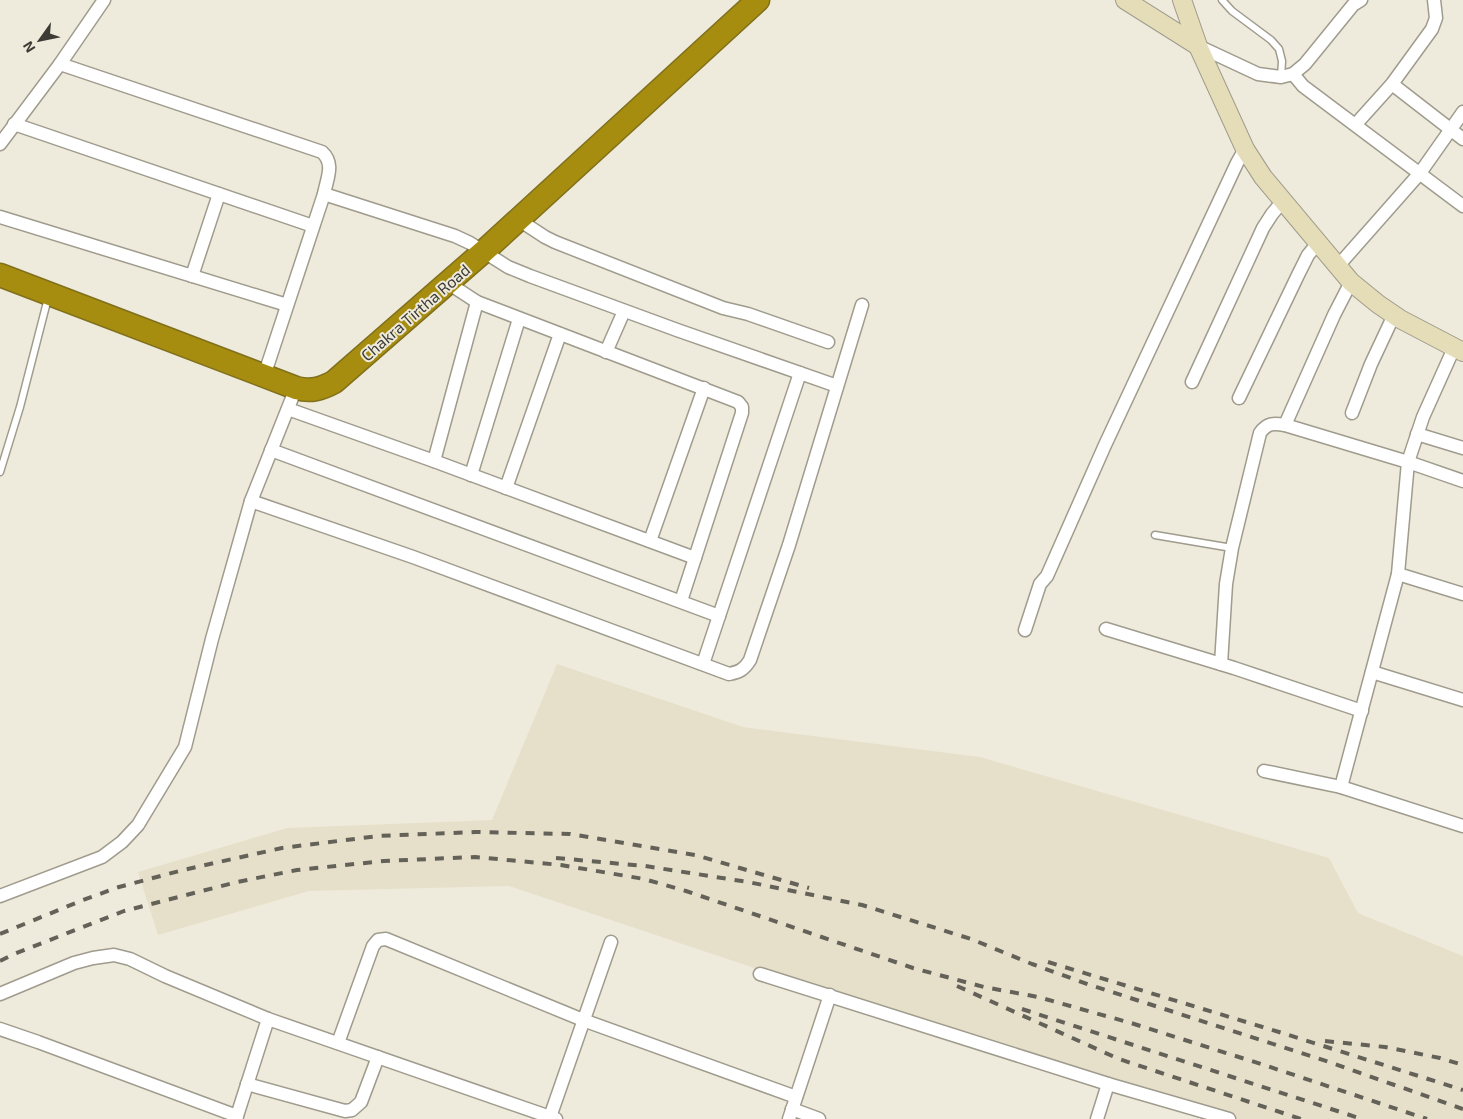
<svg xmlns="http://www.w3.org/2000/svg" width="1463" height="1119" font-family="'Exo 2',sans-serif">
<rect width="100%" height="100%" fill="#efebdc"/>
<polygon fill="#e6e0ca" points="557,664 743,727 980,757 1329,858 1358,913 1463,956 1463,1119 1205,1119 509,886 309,891 158,935 138,872 287,828 492,820"/>
<g fill="none" stroke-linecap="round" stroke-linejoin="round">
<defs>
<g id="lane">
<polyline points="1222,0 1232,11 1271,40 1279,49 1282,61 1281,77"/>
<polyline points="0,472 20,407 48,298"/>
<polyline points="1155,535 1232,548"/>
</g>
<g id="street">
<polyline points="1198,46 1258,74 1281,77 1293,74 1305,64 1353,5 1361,0"/>
<path d="M60,64L322,152C335,164 327,178 324,194L264,376"/>
<polyline points="1293,74 1303,86 1463,206"/>
<polyline points="1392,84 1463,139"/>
<polyline points="14,124 313,226"/>
<polyline points="1356,124 1392,84 1432,29 1436,18 1434,0"/>
<polyline points="0,144 60,64 104,0"/>
<polyline points="324,194 455,236 470,243 508,267 530,276 677,330 837,386"/>
<polyline points="0,217 287,305"/>
<polyline points="519,220 545,237 555,242 723,308 748,314 828,342"/>
<polyline points="1338,266 1420,173 1463,112"/>
<polyline points="192,276 219,194"/>
<polyline points="448,283 477,302 738,402 742,407 742,413 681,601"/>
<polyline points="606,352 624,311"/>
<polyline points="1192,382 1263,228 1272,214 1283,201"/>
<polyline points="1239,398 1298,275 1308,255 1318,243"/>
<polyline points="288,409 434,461 695,558"/>
<polyline points="1352,413 1371,364 1394,315"/>
<polyline points="1285,425 1334,315 1351,282"/>
<polyline points="1417,434 1463,448"/>
<polyline points="271,450 719,616"/>
<polyline points="434,461 477,302"/>
<polyline points="471,475 519,319"/>
<polyline points="506,488 560,334"/>
<path d="M251,501L413,557L729,674C739,672 744,670 750,660L789,545L862,305"/>
<polyline points="650,541 704,388"/>
<polyline points="1398,574 1463,594"/>
<polyline points="1106,629 1234,668 1362,711"/>
<polyline points="1025,630 1040,584 1047,576 1105,445 1237,163 1245,149"/>
<polyline points="703,664 800,373"/>
<path d="M1221,664L1226,584L1232,548L1260,433C1267,423 1273,423 1285,425L1408,462L1463,481"/>
<polyline points="1372,672 1463,700"/>
<polyline points="1264,771 1341,787 1463,826"/>
<polyline points="1341,787 1398,574 1408,462 1423,417 1454,348"/>
<polyline points="0,896 102,857 122,842 138,825 185,747 212,639 251,501 296,388"/>
<polyline points="760,974 1108,1084 1229,1119"/>
<polyline points="0,994 74,963 93,958 114,955 130,959 165,976 268,1019 556,1119"/>
<polyline points="0,1029 38,1042 237,1116"/>
<polyline points="338,1043 373,946 378,940 386,939 583,1020 796,1097"/>
<polyline points="247,1084 345,1111 352,1110 361,1102 378,1057"/>
<polyline points="792,1109 819,1119"/>
<polyline points="550,1117 611,942"/>
<polyline points="236,1119 268,1019"/>
<polyline points="789,1119 830,995"/>
<polyline points="1097,1119 1108,1084"/>
</g>
<g id="secondary">
<polyline points="1125,0 1198,46"/>
<polyline points="1182,0 1198,46 1245,149 1263,177 1351,282 1378,304 1400,319 1463,352"/>
</g>
<path id="highway" d="M0,275L296,388C311,392 321,389 334,382L483,252L758,0"/>
</defs>
<use href="#lane" stroke="#9f9b8d" stroke-width="9"/>
<use href="#street" stroke="#9f9b8d" stroke-width="15"/>
<use href="#secondary" stroke="#9f9b8d" stroke-width="20"/>
<use href="#highway" stroke="#81701c" stroke-width="25"/>
<use href="#lane" stroke="#fff" stroke-width="6"/>
<use href="#street" stroke="#fff" stroke-width="12"/>
<use href="#secondary" stroke="#e4ddb7" stroke-width="18"/>
<use href="#highway" stroke="#a68d0f" stroke-width="22"/>
<g stroke="#646159" stroke-width="4" stroke-dasharray="9 9" stroke-linecap="butt">
<polyline points="556,858 645,866 748,882 862,905 971,939 1032,964 1090,985 1329,1062 1463,1109"/>
<polyline points="0,934 83,900 119,887 183,870 282,848 378,836 475,832 570,834 695,855 809,888"/>
<polyline points="0,961 14,954 124,911 237,882 297,870 384,861 475,857 561,865 644,879 686,891 913,968 984,987 1038,997 1131,1023 1261,1064 1427,1119"/>
<polyline points="1048,962 1279,1032 1463,1090"/>
<polyline points="957,986 1119,1059 1301,1119"/>
<polyline points="1022,1009 1362,1119"/>
<polyline points="1325,1041 1385,1047 1440,1058 1463,1065"/>
</g>
</g>
<g text-anchor="middle" dominant-baseline="central" stroke-width="4" stroke-linejoin="round" paint-order="stroke">
<g font-size="16" fill="#3d3b35" stroke="#efebdc">
<text transform="translate(415 312) rotate(-41)">Chakra Tirtha Road</text>
</g>
</g>
<g transform="translate(40 40) rotate(237)" stroke="#efebdc" stroke-width="4" paint-order="stroke">
<path d="M0-4L9 19L0 12L-9 19Z" fill="#3d3b35"/>
<text y="-8" font-size="14" font-weight="bold" text-anchor="middle" fill="#3d3b35">N</text>
</g>
</svg>
